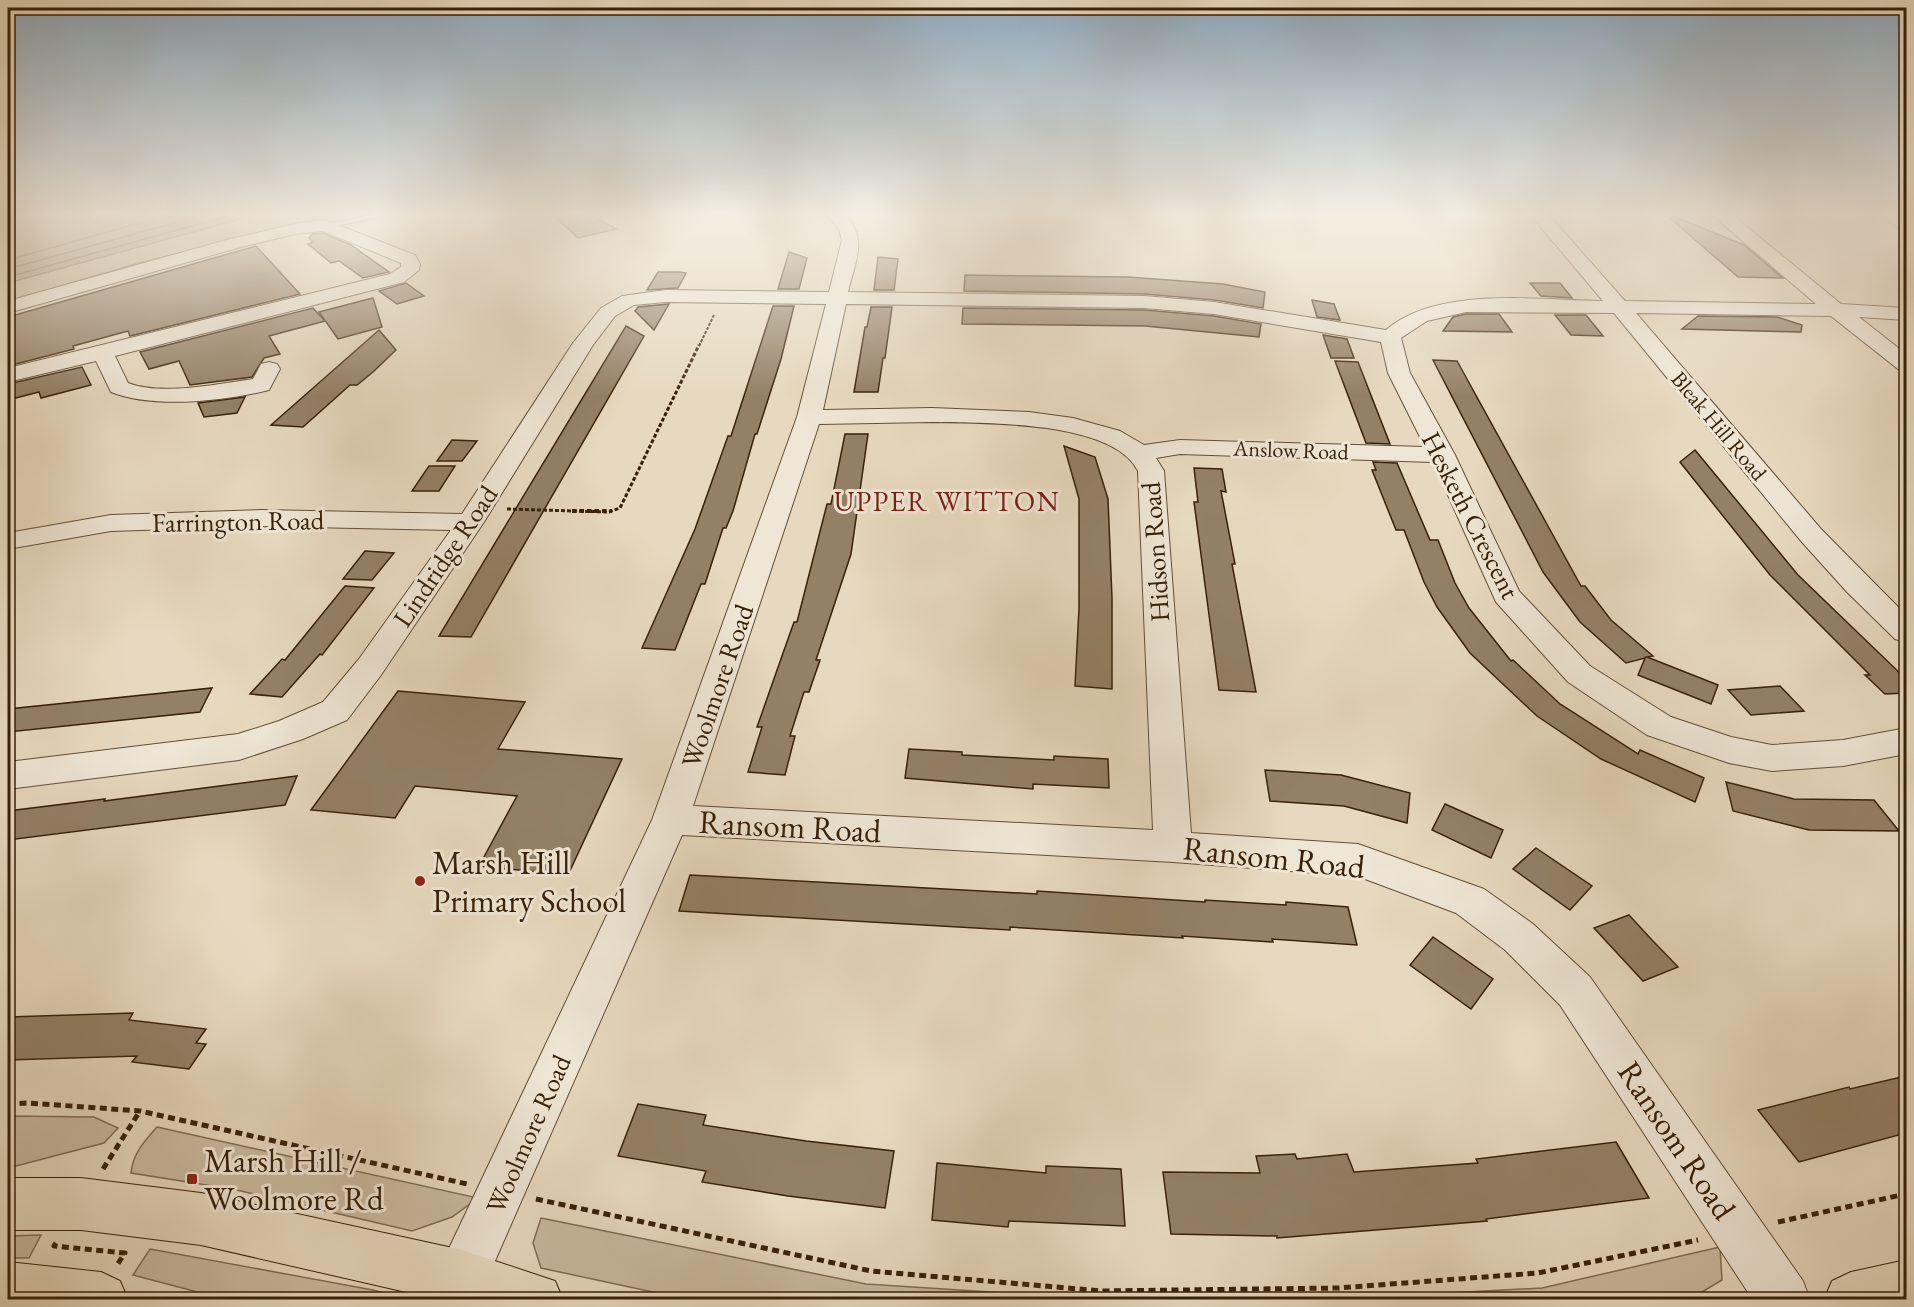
<svg xmlns="http://www.w3.org/2000/svg" width="1914" height="1307" font-family="'EB Garamond',serif">
<rect width="100%" height="100%" fill="#e7d9bf"/>
<filter id="stains"><feTurbulence type="fractalNoise" baseFrequency=".00333" numOctaves="4"/><feColorMatrix values="0 0 0 0 .2 0 0 0 0 .09 0 0 0 0 .02 0 0 0 .5 -.17"/></filter>
<radialGradient id="worn" r=".72"><stop offset=".6" stop-color="#630" stop-opacity="0"/><stop offset="1" stop-color="#630" stop-opacity=".3"/></radialGradient>
<g fill="#c9baa0" stroke="#806e54" stroke-width="1.5">
<polygon points="8,213 342,213 139,263 8,302"/>
<polygon points="8,1116 94,1117 118,1128 104,1143 8,1168"/>
<path d="M157,1127L478,1198L452,1217L412,1231L232,1189L131,1173C133,1153 144,1142 157,1127Z"/>
<polygon points="541,1218 866,1284 1039,1295 1177,1299 690,1300 541,1268 533,1243"/>
<polygon points="41,1235 29,1258 8,1258 8,1236"/>
<polygon points="1720,1247 1722,1280 1692,1298 1681,1299 1318,1300 1542,1288"/>
<polygon points="150,1249 373,1290 405,1299 224,1299 133,1275"/>
</g>
<polygon fill="#ab9a81" stroke="#7d6a51" stroke-width="1.5" points="8,213 262,213 8,283"/>
<g fill="none" stroke-linecap="round" stroke-linejoin="round">
<g stroke="#715e44" stroke-width="1.5">
<polyline points="8,260 175,213"/>
<polyline points="8,269 210,213"/>
<polyline points="8,277 239,213"/>
</g>
</g>
<g fill="#938167" stroke="#372108" stroke-width="1.5">
<polygon points="551,213 588,213 616,229 578,238"/>
<polygon points="1673,216 1744,245 1783,278 1738,277 1671,219"/>
<polygon points="323,233 351,245 389,272 363,278 339,261 331,263 308,244 313,242 309,238 312,234"/>
<polygon points="256,246 300,294 130,336 128,331 73,346 74,349 8,366 8,317"/>
<polygon points="789,252 807,258 799,289 778,289"/>
<polygon points="878,257 898,259 894,290 874,290"/>
<polygon points="658,272 680,272 686,273 678,288 647,290"/>
<polygon points="965,275 1128,277 1223,284 1265,292 1263,308 1214,300 1144,294 964,291"/>
<polygon points="406,283 424,296 397,304 379,291"/>
<polygon points="1530,283 1560,283 1572,298 1541,296"/>
<polygon points="373,298 382,327 338,339 319,312"/>
<polygon points="1312,300 1334,304 1340,320 1317,317"/>
<polygon points="669,304 654,330 635,311 638,307"/>
<polygon points="773,306 794,306 781,359 757,434 755,434 733,511 726,528 723,528 705,584 701,584 675,650 642,648 695,529 728,436 731,436"/>
<polygon points="871,307 892,307 885,358 883,358 878,392 854,392 865,327 867,327"/>
<polygon points="313,308 325,321 269,336 280,354 264,358 252,377 190,385 179,361 149,369 140,352"/>
<polygon points="963,308 1144,310 1214,316 1261,324 1259,337 1145,326 962,324"/>
<polygon points="1466,314 1499,314 1512,332 1443,331 1453,317"/>
<polygon points="1555,315 1586,315 1603,336 1571,335"/>
<polygon points="1698,316 1777,317 1802,325 1801,332 1682,329"/>
<polygon points="626,326 644,336 471,637 439,636"/>
<polygon points="379,330 396,350 373,372 357,385 350,385 303,427 271,425"/>
<polygon points="1323,335 1347,339 1354,358 1331,358"/>
<polygon points="1433,360 1457,361 1581,586 1585,586 1611,620 1653,656 1647,657 1718,685 1711,704 1638,675 1645,658 1626,663 1580,622 1543,572"/>
<polygon points="1335,361 1358,362 1390,444 1366,443"/>
<polygon points="82,367 91,385 41,398 39,392 8,400 8,384"/>
<polygon points="245,397 237,413 204,417 198,403"/>
<polygon points="845,434 868,434 851,554 816,660 820,660 809,692 804,692 790,736 795,736 785,775 748,772 762,727 757,727 794,622 797,622 827,504 831,504"/>
<polygon points="452,440 477,441 462,461 437,461"/>
<polygon points="1064,446 1095,457 1108,499 1112,598 1112,689 1075,686 1079,608 1079,499"/>
<polygon points="1695,450 1798,575 1906,679 1906,693 1885,694 1865,675 1870,675 1770,575 1680,462"/>
<polygon points="1373,462 1397,463 1430,540 1438,540 1455,583 1469,608 1511,661 1513,660 1560,704 1638,754 1640,750 1704,778 1695,802 1601,759 1537,716 1470,653 1437,607 1424,582 1404,530 1396,530 1372,470 1376,470"/>
<polygon points="429,466 455,466 439,491 412,491"/>
<polygon points="1194,468 1222,469 1226,492 1221,491 1235,564 1232,564 1256,692 1219,690 1194,502 1198,502"/>
<polygon points="365,551 394,553 372,580 343,579"/>
<polygon points="345,586 374,588 322,655 320,654 282,697 250,694 282,659 285,660"/>
<polygon points="1780,686 1804,711 1751,715 1728,690"/>
<polygon points="212,688 200,712 8,732 8,709"/>
<polygon points="398,691 525,702 498,749 622,759 568,875 479,866 517,796 415,786 395,818 311,810"/>
<polygon points="909,749 962,752 962,755 1054,760 1054,756 1108,759 1109,788 1033,784 1033,789 905,778"/>
<polygon points="1265,770 1341,775 1410,793 1407,823 1344,806 1270,801"/>
<polygon points="297,776 285,805 8,840 8,811 105,799 104,801"/>
<polygon points="1726,782 1794,799 1874,800 1899,831 1809,830 1733,811"/>
<polygon points="1445,804 1503,830 1491,858 1432,830"/>
<polygon points="1536,848 1592,886 1570,910 1513,869"/>
<polygon points="690,875 1037,894 1037,891 1205,902 1205,900 1286,905 1286,902 1348,907 1357,945 1272,939 1273,942 1182,936 1183,938 1010,927 1010,930 679,911"/>
<polygon points="1629,915 1652,940 1678,967 1643,981 1594,928"/>
<polygon points="1433,937 1493,979 1471,1009 1410,965"/>
<polygon points="133,1013 129,1020 206,1029 196,1043 206,1044 189,1069 132,1062 137,1056 8,1060 8,1017"/>
<polygon points="1906,1076 1906,1133 1799,1162 1758,1110 1849,1087 1850,1089"/>
<polygon points="638,1104 706,1115 703,1125 806,1141 894,1151 885,1208 788,1196 702,1182 706,1171 618,1156"/>
<polygon points="1616,1142 1649,1198 1486,1219 1487,1221 1277,1238 1277,1236 1171,1234 1163,1172 1260,1173 1256,1156 1295,1154 1297,1159 1347,1154 1354,1172 1478,1163 1476,1159"/>
<polygon points="937,1163 1046,1173 1046,1166 1121,1169 1125,1226 1009,1221 1008,1227 932,1220"/>
</g>
<g fill="none" stroke-linecap="round" stroke-linejoin="round">
<defs>
<polygon id="service" points="381,213 400,213 325,228 321,225"/>
<g id="minor">
<path d="M825,213H844C869,239 855,261 848,292L1144,296L1214,302L1386,330C1437,286 1539,300 1603,301L1529,213H1547L1625,301L1816,304L1710,213H1730L1841,304L1906,308V320L1859,317L1906,354V371L1898,369L1831,316L1636,313L1821,529L1906,615V642L1895,639L1847,592L1801,541L1614,313L1466,312L1427,321L1401,338L1410,373L1455,455L1519,591L1590,666L1671,717L1731,737L1772,745L1843,740L1906,728V754L1843,766L1772,771L1729,763L1647,735L1568,682L1496,602L1433,462L1180,454L1156,458L1164,471L1191,833L1358,844L1484,889L1533,924L1590,977L1803,1281L1810,1300H1753L1560,1005L1505,950L1456,913L1357,876L1173,862L682,835L480,1295C467,1301 457,1301 444,1295L436,1277L444,1259L652,820L797,417L826,304L666,302L634,305L615,316L593,345L484,522L381,675L347,720L303,739L239,760L8,789V762L238,734L279,721L323,702L359,659L451,530L261,526L111,531L8,549V533L111,515L261,510L462,514L573,343L601,308L622,296L666,290L829,292L842,240L839,229ZM846,304L1144,308L1214,314L1381,342L1388,373L1425,447L1180,440L1144,445L1120,431L1073,418L1029,412L932,408L823,410ZM932,422C982,423 1113,420 1138,471L1153,830L693,806L819,424Z"/>
<polygon points="1878,213 1899,213 1906,218 1906,230 1900,229"/>
<path d="M325,220L415,255L420,264L419,270L404,282L115,356L128,383C162,396 217,384 253,379L261,364L269,362L277,364L280,369L269,390C225,401 153,409 111,392L96,361L8,382V368L390,274L401,267V263L323,231L295,234L241,247L8,313V301L230,239L295,224Z"/>
</g>
<g id="primary">
<polygon points="8,1178 81,1178 201,1193 462,1250 555,1281 563,1300 441,1300 201,1245 81,1230 8,1230"/>
<polygon points="1906,1260 1906,1300 1824,1300 1832,1281 1851,1272"/>
<polygon points="8,1262 101,1272 120,1281 128,1300 8,1300"/>
</g>
</defs>
<use href="#service" stroke="#634f36" stroke-width="2"/>
<use href="#minor" stroke="#634f36" stroke-width="2"/>
<use href="#primary" stroke="#372108" stroke-width="2"/>
<polyline stroke="#372108" stroke-width="2" stroke-dasharray="3 1.5" stroke-linecap="butt" points="699,346 714,315"/>
<polyline stroke="#372108" stroke-width="3" stroke-dasharray="4 2" stroke-linecap="butt" points="507,509 609,512 620,508 699,345"/>
<polyline stroke="#372108" stroke-width="4" stroke-dasharray="4.5 3" stroke-linecap="butt" points="572,511 612,511"/>
<g stroke="#372108" stroke-width="5" stroke-dasharray="7 4.5" stroke-linecap="butt">
<polyline points="8,1104 29,1103 140,1111 467,1184"/>
<polyline points="103,1169 140,1111"/>
<polyline points="536,1199 871,1271 1102,1291 1338,1288 1538,1273 1698,1240"/>
<polyline points="1778,1222 1906,1194"/>
<polyline points="56,1243 54,1246 125,1253 117,1265"/>
</g>
<use href="#service" fill="#efe6d5" fill-rule="evenodd"/>
<use href="#minor" fill="#efe6d5" fill-rule="evenodd"/>
<use href="#primary" fill="#e7d9bf" fill-rule="evenodd"/>
</g>
<linearGradient id="sky" x2="0" y2="1"><stop stop-color="#8faabf"/><stop offset="0.54" stop-color="#f4eee2"/><stop offset="1" stop-color="#f4eee2" stop-opacity="0"/></linearGradient>
<rect width="1914" height="396" fill="url(#sky)"/>
<g fill="#8f2418" stroke="#efe6d5" stroke-width="2">
<circle cx="420" cy="881" r="6"/>
<rect x="186" y="1173" width="12" height="12" rx="3"/>
</g>
<g text-anchor="middle" dominant-baseline="central" stroke-width="6" stroke-linejoin="round" paint-order="stroke">
<g font-size="22" fill="#372108" stroke="#efe6d5">
<text transform="translate(1719 426) rotate(50)">Bleak Hill Road</text>
<text transform="translate(1291 450) rotate(2)">Anslow Road</text>
</g>
<g font-size="27" fill="#372108" stroke="#efe6d5">
<text transform="translate(1471 515) rotate(63)">Hesketh Crescent</text>
<text transform="translate(238 521) rotate(-1)">Farrington Road</text>
<text transform="translate(1155 552) rotate(-94)">Hidson Road</text>
<text transform="translate(445 556) rotate(-56)">Lindridge Road</text>
<text transform="translate(717 686) rotate(-71)">Woolmore Road</text>
<text transform="translate(528 1134) rotate(-66)">Woolmore Road</text>
</g>
<g font-size="28" letter-spacing="1.5" fill="#7a1f14" stroke="#efe6d5">
<text x="947" y="501">UPPER WITTON</text>
</g>
<g font-size="33" fill="#372108" stroke="#efe6d5">
<text transform="translate(790 826) rotate(3)">Ransom Road</text>
<text transform="translate(1274 857) rotate(6)">Ransom Road</text>
<text transform="translate(1677 1140) rotate(56)">Ransom Road</text>
</g>
<g font-size="33" fill="#372108" stroke="#efe6d5" text-anchor="start">
<text x="432" y="862">Marsh Hill<tspan x="432" dy="38">Primary School</tspan></text>
<text x="204" y="1160">Marsh Hill /<tspan x="204" dy="38">Woolmore Rd</tspan></text>
</g>
</g>
<rect width="1914" height="1307" fill="none" stroke="#e7d9bf" stroke-width="30"/>
<rect x="9" y="9" width="1896" height="1289" fill="none" stroke="#372108" stroke-width="3"/>
<rect x="15" y="15" width="1884" height="1277" fill="none" stroke="#372108" stroke-width="1.5"/>
<rect width="100%" height="100%" filter="url(#stains)"/>
<rect width="100%" height="100%" fill="url(#worn)"/>
</svg>
